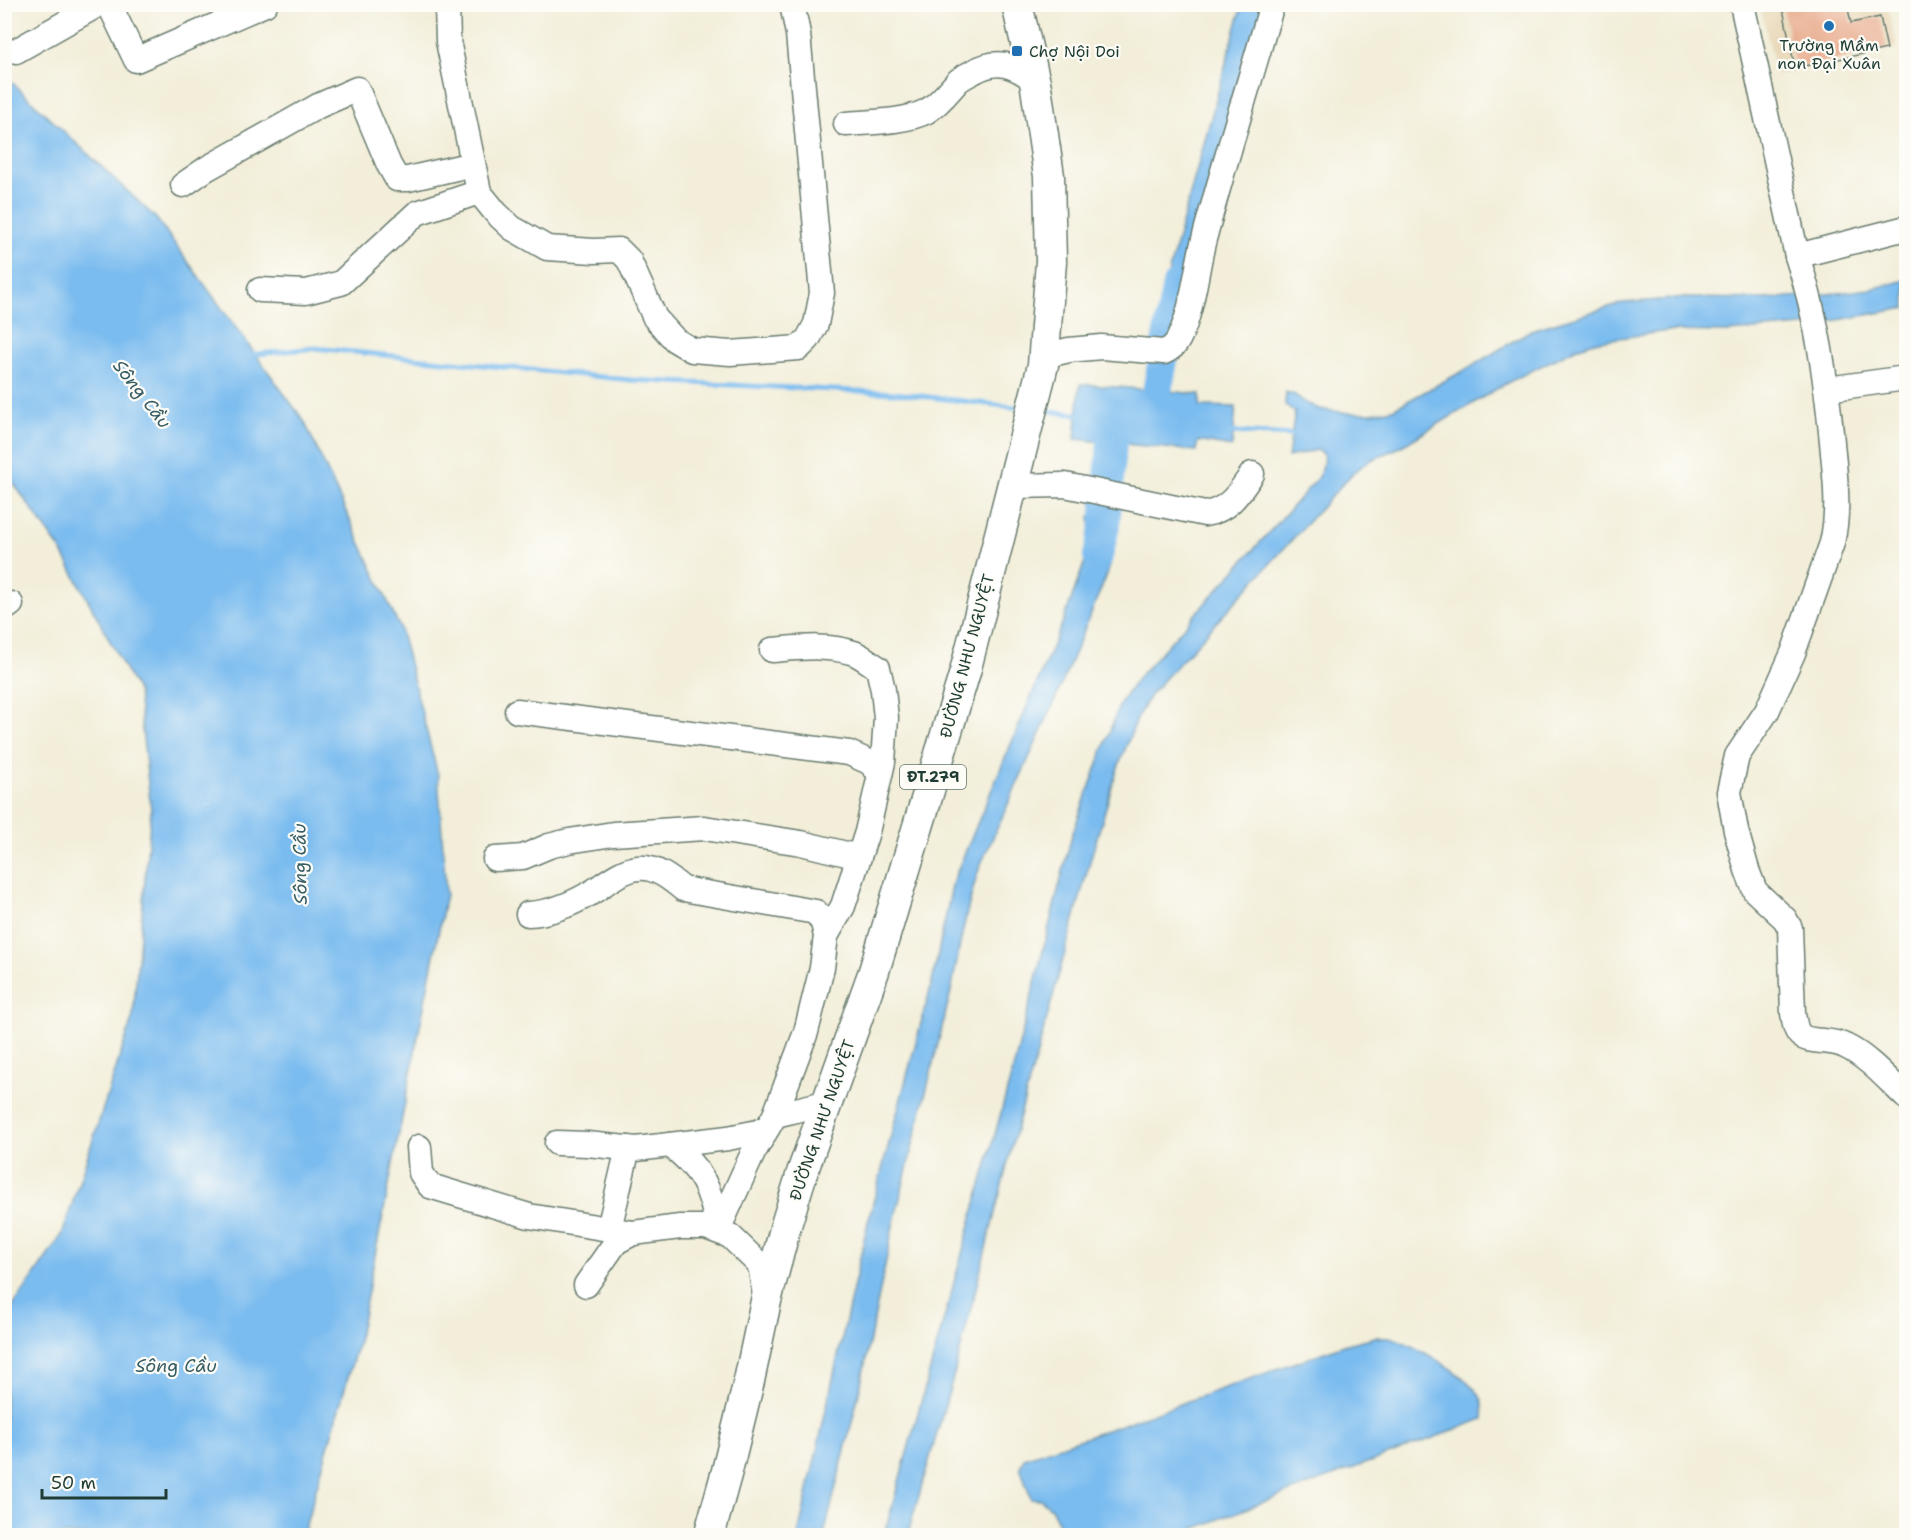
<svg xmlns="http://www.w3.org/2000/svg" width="1911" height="1540" font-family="'Shantell Sans',sans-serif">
<rect width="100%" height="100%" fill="#fdfcf7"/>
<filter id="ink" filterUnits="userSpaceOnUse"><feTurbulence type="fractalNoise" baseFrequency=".0167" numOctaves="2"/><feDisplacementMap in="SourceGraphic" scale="12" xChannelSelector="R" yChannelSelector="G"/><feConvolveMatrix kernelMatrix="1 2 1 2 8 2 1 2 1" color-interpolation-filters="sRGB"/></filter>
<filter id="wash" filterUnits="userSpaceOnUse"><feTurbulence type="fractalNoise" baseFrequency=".008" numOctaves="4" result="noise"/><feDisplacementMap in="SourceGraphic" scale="24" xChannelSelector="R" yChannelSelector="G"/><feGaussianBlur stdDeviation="1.35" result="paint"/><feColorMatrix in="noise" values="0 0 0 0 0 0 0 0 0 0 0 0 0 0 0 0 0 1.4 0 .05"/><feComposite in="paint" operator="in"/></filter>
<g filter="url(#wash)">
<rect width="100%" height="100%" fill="#f2eed9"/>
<polygon fill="#e9d9ba" points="1760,5 1887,5 1897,47 1777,75"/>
<g fill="#7abcef" stroke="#4c7c92" stroke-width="1.5">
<polygon points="1242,5 1265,5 1177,325 1165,327 1159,324 1164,289"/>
<polygon points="4,75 156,218 304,421 400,628 438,775 446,894 358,1342 303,1535 5,1535 5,1318 62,1235 133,1016 151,810 138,693 62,552 5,471"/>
<path d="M1906,280V308L1803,326L1728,332L1668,331L1598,341L1579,347L1505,384L1400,447L1367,462L1351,475L1151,694L1139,714L1118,767L1092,854L1015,1134L956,1367L912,1520L907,1535L884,1536L1015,1062L1072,835L1120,703L1137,679L1316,480C1322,471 1325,464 1323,453L1317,450L1288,457L1295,412L1285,405L1286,392L1295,395L1306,403L1319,409L1348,413H1372L1393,409L1474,365L1531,330L1622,303L1684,298L1766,299L1838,293L1871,289Z"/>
<polygon points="1080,384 1200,394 1200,406 1236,407 1232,447 1198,441 1196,451 1075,439"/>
<path d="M1090,516L1118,519L1114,549L1108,572L1053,705L980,866C967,905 959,946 952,987L893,1226L860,1389L824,1535H798L868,1222L932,982L953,881L1064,619L1087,556L1091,533Z"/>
<path d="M1375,1337C1381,1337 1388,1336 1393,1338C1416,1346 1463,1373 1477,1392C1484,1401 1484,1409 1483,1419L1177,1535H1065L1051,1508L1040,1499H1031L1020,1467L1024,1458L1090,1436L1347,1344Z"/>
</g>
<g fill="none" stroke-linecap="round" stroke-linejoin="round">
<g stroke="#7abcef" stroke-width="5">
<polyline points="249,355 315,348 631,380 895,393 1022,408"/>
<polyline points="1040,410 1082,415"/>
<polyline points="1228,432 1297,435"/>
</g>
<g stroke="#7abcef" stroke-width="30">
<polyline points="1151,424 1177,285"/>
<polyline points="1098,556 1105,525 1114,419"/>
</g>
</g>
<g id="blocks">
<polygon fill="#e9ae91" points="1782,4 1847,4 1851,23 1880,17 1887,49 1795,68"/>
</g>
</g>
<g filter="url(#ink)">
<use href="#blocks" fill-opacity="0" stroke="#697b6e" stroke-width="1.5"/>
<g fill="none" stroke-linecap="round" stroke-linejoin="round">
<defs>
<g id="minor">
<polyline points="109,4 136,60 265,4"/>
<polyline points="447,4 448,41 479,192 496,213 512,228 547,248 594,251 619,250 629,260 655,318 675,340 692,350 730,353 799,348 808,339 816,324 822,293 798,34 792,4"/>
<path d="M1742,4L1797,256C1817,316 1826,378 1832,442C1835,477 1840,508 1832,543L1793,653L1767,711L1737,756L1729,792L1736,831L1747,870L1755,891L1785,919L1790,928L1793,1013C1794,1020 1795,1030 1800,1035C1808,1043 1832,1039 1845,1046C1867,1056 1889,1081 1906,1097"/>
<polyline points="16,51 99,4"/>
<path d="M846,124C870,122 906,122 927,111C939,104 948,92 957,82C961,78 967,75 973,72C997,58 1014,64 1035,81"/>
<polyline points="183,185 206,169 318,106 357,89 389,165 397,179 408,179 473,164"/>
<polyline points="1797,256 1906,228"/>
<polyline points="260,290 306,292 341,283 417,213 479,192"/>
<path d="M1043,356L1069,350L1101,347L1164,352C1171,349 1175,346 1178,340C1192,314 1196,272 1203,243C1224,163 1249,84 1272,4"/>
<polyline points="1827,389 1906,378"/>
<path d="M1012,486L1065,485L1205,514C1229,510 1239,493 1252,474"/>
<polyline points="4,609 11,604"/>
<path d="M772,650C798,648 828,644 854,653C862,656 870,663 878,668L883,690L886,718L883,762L867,832L843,906L826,936"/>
<polyline points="517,711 849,753 869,762 880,773"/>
<polyline points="495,859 523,857 549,846 569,841 613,834 704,828 801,843 859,857"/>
<path d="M528,914C551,913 570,905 589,894C604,885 620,870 638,868C655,866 671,879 683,889L816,912L823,923L826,936L822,968L806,1032L775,1115L753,1153L718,1230"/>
<polyline points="775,1115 829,1102"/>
<polyline points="557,1143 587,1144 636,1149 728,1138 758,1132 768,1127"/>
<path d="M670,1145C702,1168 712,1192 718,1230"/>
<polyline points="419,1147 421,1173 430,1186 529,1216 633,1233"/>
<polyline points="609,1229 628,1148"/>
<polyline points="586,1285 616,1242 633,1233 680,1227 706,1227 730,1236 760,1265 765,1295"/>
</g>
<polyline id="major" points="709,1536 727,1471 749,1381 766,1301 786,1225 802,1173 874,971 965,672 1043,365 1051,262 1049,176 1036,87 1017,4"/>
</defs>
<use href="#minor" stroke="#697b6e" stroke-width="27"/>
<use href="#major" stroke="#697b6e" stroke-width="33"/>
<use href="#minor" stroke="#fff" stroke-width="24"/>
<use href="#major" stroke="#fff" stroke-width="30"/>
</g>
</g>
<g fill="#1f6fb2" stroke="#fdfcf7" stroke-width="2">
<circle cx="1829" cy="26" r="6"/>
<rect x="1011" y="45" width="12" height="12" rx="3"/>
</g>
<g text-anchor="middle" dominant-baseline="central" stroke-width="4.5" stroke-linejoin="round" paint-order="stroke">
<rect fill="#fdfcf7" stroke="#62766e" stroke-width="1.5" x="900" y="765" width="66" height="24" rx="4.5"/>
<g font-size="15" font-weight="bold" fill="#1f3d34">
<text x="933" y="777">ĐT.279</text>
</g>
<g font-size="16" fill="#1f3d34" stroke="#fdfcf7">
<text x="1829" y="45">Trường Mầm<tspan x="1829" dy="18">non Đại Xuân</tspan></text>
<text x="1029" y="51" text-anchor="start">Chợ Nội Doi</text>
</g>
<g font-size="16" fill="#1f3d34" stroke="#fdfcf7">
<text transform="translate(967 656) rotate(-75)">ĐƯỜNG NHƯ NGUYỆT</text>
<text transform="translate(822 1120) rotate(-71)">ĐƯỜNG NHƯ NGUYỆT</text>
</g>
<g font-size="18" font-style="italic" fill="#365d63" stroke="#fdfcf7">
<text transform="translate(142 394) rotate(52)">Sông Cầu</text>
<text transform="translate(300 864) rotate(-91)">Sông Cầu</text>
<text x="176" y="1366">Sông Cầu</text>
</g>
</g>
<rect width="1911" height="1540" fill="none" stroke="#fdfcf7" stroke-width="24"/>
<path d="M42 1489v9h124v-9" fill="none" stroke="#1f3d34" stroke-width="3"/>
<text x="51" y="1489" font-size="18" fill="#1f3d34" stroke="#fdfcf7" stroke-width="4.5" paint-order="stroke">50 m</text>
</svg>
